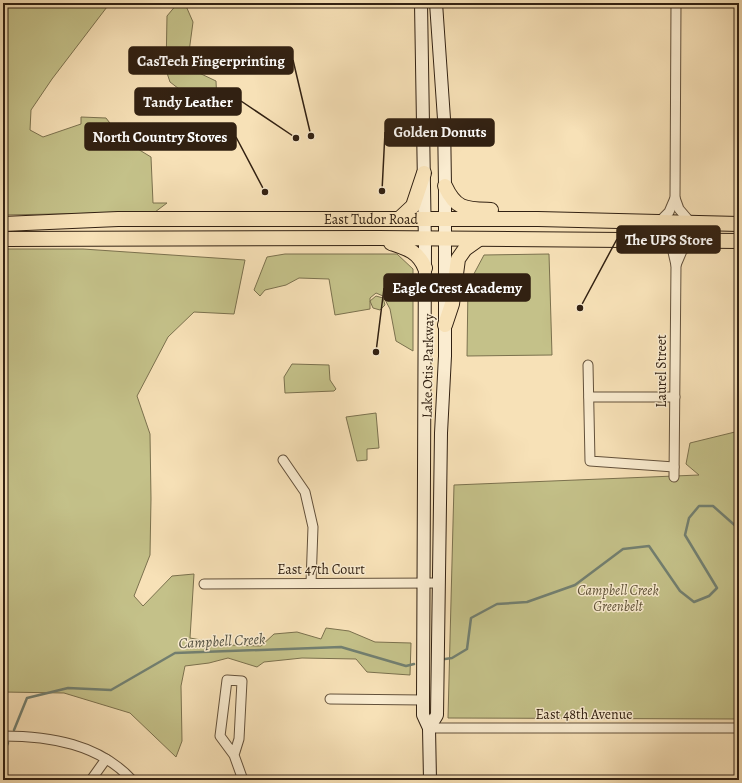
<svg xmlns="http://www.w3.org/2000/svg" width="742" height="783" font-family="Alegreya,serif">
<rect width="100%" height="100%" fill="#f7e1b7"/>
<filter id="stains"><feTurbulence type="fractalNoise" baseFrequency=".005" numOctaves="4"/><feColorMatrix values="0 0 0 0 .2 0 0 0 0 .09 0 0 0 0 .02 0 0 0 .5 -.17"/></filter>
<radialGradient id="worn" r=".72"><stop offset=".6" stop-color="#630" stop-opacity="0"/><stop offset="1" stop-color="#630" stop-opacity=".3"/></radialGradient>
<g fill="#c4c189" stroke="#7b714e">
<polygon points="3,3 110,3 52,79 31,110 30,130 43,137 81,124 81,117 106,118 123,140 151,157 153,203 167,203 155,212 3,215"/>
<polygon points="177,4 186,6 193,22 189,52 197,72 216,81 217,103 196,102 170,82 166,70 167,16"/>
<polygon points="3,249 83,249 245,260 234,314 194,312 168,337 137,396 150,434 151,499 150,555 134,596 143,606 172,576 194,574 190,638 228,645 261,646 274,634 297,632 321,639 326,628 349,631 375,642 411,643 410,675 367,672 356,659 302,658 264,662 257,667 228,658 209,663 185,666 181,686 182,741 176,757 130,713 64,693 3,692"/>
<polygon points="285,254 397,254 413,269 413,351 396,341 390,309 383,296 376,293 370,298 370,301 376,296 383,298 385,305 380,310 373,308 370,301 370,309 335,315 329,279 299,278 286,285 265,290 260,296 254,290 267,257"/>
<polygon points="549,254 552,355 467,356 468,285 484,255"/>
<polygon points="292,364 329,365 330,380 336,389 334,391 285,393 284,377"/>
<polygon points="376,413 379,448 367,449 367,460 357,461 346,417"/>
<polygon points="739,431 739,719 448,718 454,485 699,475 686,464 690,443"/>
</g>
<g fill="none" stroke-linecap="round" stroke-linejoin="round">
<g stroke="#727f70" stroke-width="2.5">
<polyline points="445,659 452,658 467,649 471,618 497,604 527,602 575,585 623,549 649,546 680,591 694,602 709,596 717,588 685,535 689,518 699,506 713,506 739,529"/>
<polyline points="14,730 27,698 68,688 111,690 175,653 341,647 406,666 414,664"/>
<polyline points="3,754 8,743"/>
</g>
<defs>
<g id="street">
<polyline points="675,198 679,209 691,223"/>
<polyline points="659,222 669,212 675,198 676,3"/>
<polyline points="673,222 673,252 676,265 674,477"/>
<polyline points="676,265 682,251 693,241"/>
<polyline points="588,365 590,461 674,467"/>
<polyline points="589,397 675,397"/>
<polyline points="283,460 305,492 313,527 311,583"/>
<polyline points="204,584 439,583"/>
<polyline points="330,699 423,700"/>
<polyline points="429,728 739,728"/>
<path d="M3,736C50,736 99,744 132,780"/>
<polyline points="234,755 239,739 242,681 227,680 220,736 234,755 243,780"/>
<polyline points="91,780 106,759"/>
</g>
<g id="secondary">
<polyline points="421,3 425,247 423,700 423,715 429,728 430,780"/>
<polyline points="429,728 437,715 441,433 445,356 445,186 444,119 436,3"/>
</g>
<g id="primary">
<path d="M445,186C456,210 466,209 491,210"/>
<polyline points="399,219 413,206 424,173"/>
<path id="s1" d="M3,224L118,219H538L739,224"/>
<polyline points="3,239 377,238 739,241"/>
<path d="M391,243C406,248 418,251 425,268"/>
<polyline points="445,325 452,304 458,259 465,249 479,239"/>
</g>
</defs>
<use href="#street" stroke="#63513b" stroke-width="11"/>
<use href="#secondary" stroke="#322112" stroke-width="14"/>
<use href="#primary" stroke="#322112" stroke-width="16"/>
<use href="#street" stroke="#faecd0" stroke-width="9"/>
<use href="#secondary" stroke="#faecd0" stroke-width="12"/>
<use href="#primary" stroke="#f7e1b7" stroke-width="14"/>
</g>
<g text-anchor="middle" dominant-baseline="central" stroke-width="3" stroke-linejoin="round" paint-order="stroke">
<g font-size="14" fill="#322112" stroke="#faecd0">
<text stroke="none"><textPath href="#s1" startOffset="368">East Tudor Road</textPath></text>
<text transform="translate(428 366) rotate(-89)">Lake Otis Parkway</text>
<text transform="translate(661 371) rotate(-90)">Laurel Street</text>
<text x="321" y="569">East 47th Court</text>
<text x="584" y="714">East 48th Avenue</text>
</g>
<g font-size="14" font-style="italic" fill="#5e5136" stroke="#faecd0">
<text x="618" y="590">Campbell Creek<tspan x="618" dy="16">Greenbelt</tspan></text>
</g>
<g font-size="15" font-style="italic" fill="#525041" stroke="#faecd0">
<text transform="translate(222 641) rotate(-3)">Campbell Creek</text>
</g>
</g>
<path fill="none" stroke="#322112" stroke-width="1.5" d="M311 136L293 60M296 138L241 101M382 191L385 132M265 192L236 137M580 308L617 239M376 352L384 288"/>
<g fill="#322112" stroke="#faecd0" stroke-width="1.5">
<circle cx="311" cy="136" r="4"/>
<circle cx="296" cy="138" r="4"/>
<circle cx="382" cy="191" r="4"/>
<circle cx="265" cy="192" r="4"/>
<circle cx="580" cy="308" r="4"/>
<circle cx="376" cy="352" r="4"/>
</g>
<g fill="#322112" stroke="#322112" stroke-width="1.5">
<rect x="129" y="47" width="164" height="27" rx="4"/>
<rect x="135" y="88" width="106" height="27" rx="4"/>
<rect x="385" y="119" width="109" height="27" rx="4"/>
<rect x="85" y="123" width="151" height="27" rx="4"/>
<rect x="617" y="226" width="103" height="27" rx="4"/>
<rect x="384" y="274" width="146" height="27" rx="4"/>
</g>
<g font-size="15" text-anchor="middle" font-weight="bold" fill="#fff">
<text x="211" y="66">CasTech Fingerprinting</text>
<text x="188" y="107">Tandy Leather</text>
<text x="440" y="137">Golden Donuts</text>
<text x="160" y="142">North Country Stoves</text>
<text x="669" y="245">The UPS Store</text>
<text x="457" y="293">Eagle Crest Academy</text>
</g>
<rect width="742" height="783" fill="none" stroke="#f7e1b7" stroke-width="16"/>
<rect x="4" y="4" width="734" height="775" fill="none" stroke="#322112" stroke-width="2"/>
<rect x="8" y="8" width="726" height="767" fill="none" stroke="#322112"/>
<rect width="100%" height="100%" filter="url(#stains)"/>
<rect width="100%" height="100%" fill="url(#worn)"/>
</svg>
